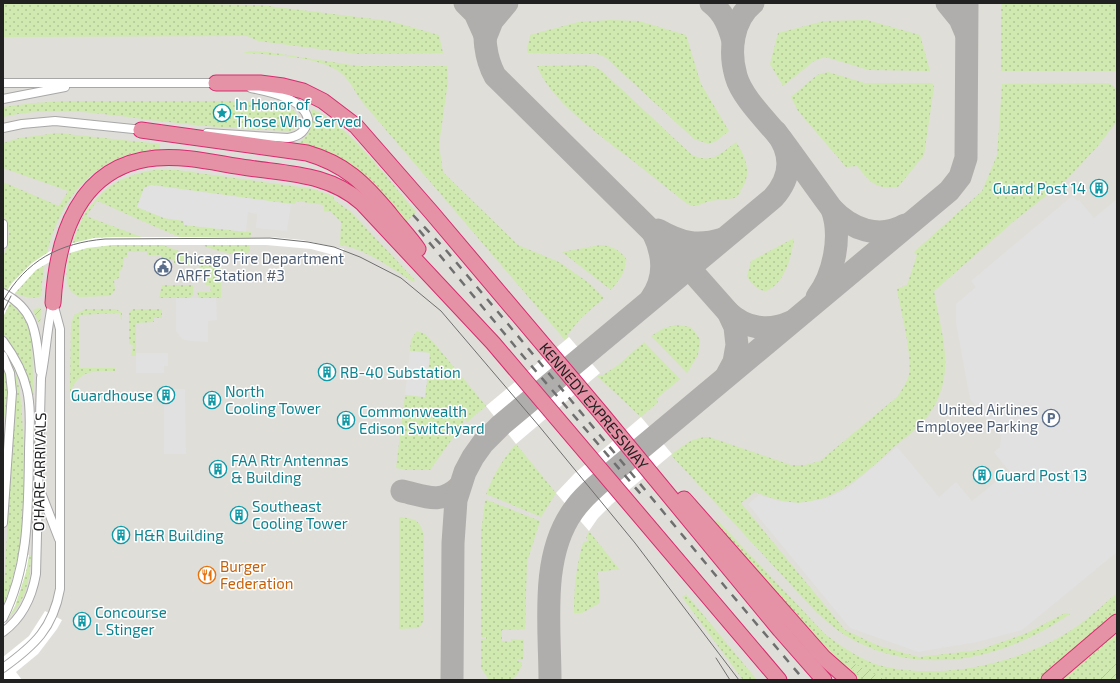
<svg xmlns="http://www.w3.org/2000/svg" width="1120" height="683" font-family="'Exo 2',sans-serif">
<defs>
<pattern id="grass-dots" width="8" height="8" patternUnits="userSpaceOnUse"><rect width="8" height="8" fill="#cfe9b0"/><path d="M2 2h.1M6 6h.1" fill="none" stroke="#b1c897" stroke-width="1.8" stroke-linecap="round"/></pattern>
<pattern id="garden-furrows" width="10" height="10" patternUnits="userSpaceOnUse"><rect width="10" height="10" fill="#cfe9b0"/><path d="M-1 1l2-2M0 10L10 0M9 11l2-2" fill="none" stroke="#b1c897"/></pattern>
</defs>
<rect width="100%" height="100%" fill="#f1eee8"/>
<rect fill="#e0ded9" x="3" y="3" width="1114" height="677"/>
<g fill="url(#grass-dots)">
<polygon points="149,3 260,5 390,21 439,35 443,53 358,54 258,41 247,36 3,37 3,4"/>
<rect x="1001" y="3" width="116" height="68"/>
<polygon points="610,20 639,21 686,35 701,84 729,131 716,141 709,144 694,139 605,57 597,54 528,53 527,50 530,35 578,22"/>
<polygon points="867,20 920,35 930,71 869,70 825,57 814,61 783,86 770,64 778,33 824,21"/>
<path d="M250,51L268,52L358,66H447L448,81L439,145L443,172L518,245L559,262L589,283L604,298L581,318L568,334V337L565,340L363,103C356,94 350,80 341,73C322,57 269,54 243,53Z"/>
<path d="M587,65L596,67L603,72L692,155C713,164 720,154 736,142C746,157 753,175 740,191L741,192L735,198L709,201L699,205L692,206L686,203C666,187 647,172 628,157C599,135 550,100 537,66Z"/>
<path d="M828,72L865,83H932L934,87L924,155L898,187C875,189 871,183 857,166L846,167L798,111L791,97L817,75Z"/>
<path d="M1109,83L1117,89V121L1097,147L1066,180L1014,221L934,291C939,322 951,357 942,387C939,398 934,408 927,417C919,428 907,436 896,445C872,467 846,493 814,501C794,506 773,499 755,492L741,503L845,630L879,646L919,657L979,650L1027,633L1065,613L1070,614C1002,661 917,680 843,634C834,628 826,620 817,613L671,455C684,445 692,437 709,437L791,465H805L820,461L898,396C902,389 907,383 909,374C912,351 901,313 897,289L907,285L917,255L914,252L982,191L997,155L1002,84Z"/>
<path d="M67,101H249C263,102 298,103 299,120L295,129L290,131C249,129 209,127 169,122C113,116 59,104 3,117V107L34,103Z"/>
<path d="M312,109C350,125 389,181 416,212L406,222C386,199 366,170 337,157C325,151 312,148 299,144C313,130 311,127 312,109Z"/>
<path d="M58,133L160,144V149C79,154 45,222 41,296C31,302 13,292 3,288V256L7,247L9,232L3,213V182L59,206L68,191L3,168V143L19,138Z"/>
<path d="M155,170H177L313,189L333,196L334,200L350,211L415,280L413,282C393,269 364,248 340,245L341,222L331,212L324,211V205L296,201L295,204H291L151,185L144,188L137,207L164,218L185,221V225L251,232L249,252C234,267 118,209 97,201L86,216L221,267V298H199L197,292H211L210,285H205V269H199V266L186,265V263H174V260H161V255H147V252H127V257H124L122,270L119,271V278L114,280L115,290L110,296L79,297C76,295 72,293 70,290C59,273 77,227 86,211C91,205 97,198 102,193C117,179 135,173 155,170Z"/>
<path d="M794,238C792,256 785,283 766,291C757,290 751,284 747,276L751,261Z"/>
<path d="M600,245C613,246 620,250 627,260L625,261C627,272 617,282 611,290L562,252Z"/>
<polygon points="162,285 193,285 193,295 189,298 159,298"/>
<polygon points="3,299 11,303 23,315 32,338 35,462 34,505 31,504 30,395 27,374 19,357 3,333"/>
<path d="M86,309H116L122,313V320H121L120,313L79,315V368H115V371C93,371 78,370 70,393L71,324L74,315Z"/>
<polygon points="133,309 161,309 162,310 162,318 154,318 154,322 136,323 136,356 131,356 133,345 129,344 129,313"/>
<polygon points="676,325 691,327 700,339 698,355 687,373 651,336 664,328"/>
<polygon points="417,331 425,334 434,343 486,406 467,422 464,419 462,425 430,470 407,470 396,468 405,395 425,397 430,353 410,351 411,339"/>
<polygon points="644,342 680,379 656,399 658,402 641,417 597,376 603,375 618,365"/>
<path d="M10,363C29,377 24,526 19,553C16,572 11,590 3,606L15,392Z"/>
<polygon points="4,366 8,389 3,428 3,367"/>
<path d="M516,444L556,493L541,517L486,494C493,476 503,458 516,444Z"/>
<path d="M487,500L540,521L527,562L525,629L502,630V641L511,642V639L524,640L523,660L517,659V661L522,662C521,670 517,676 510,680H489L481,668V639H486V637H481V533L485,501Z"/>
<path d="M399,517C415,519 420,519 424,536V620L419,628L399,629Z"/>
<path d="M717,520L826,635C841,646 857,657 875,664C939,683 1027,663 1080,624C1093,615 1105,603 1117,593V613L1040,680H859L845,669L817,639L715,522Z"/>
<path d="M589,531L619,569L598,572L600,603L582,613H574C574,588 576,567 583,543L589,540L586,538Z"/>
<path d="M29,555H31C30,581 26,600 8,619L21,589Z"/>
<polygon points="686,594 757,680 743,680 682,597"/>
<polygon points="1117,629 1117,680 1056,680"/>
</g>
<g fill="url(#garden-furrows)">
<polygon points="40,308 41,309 40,325 33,311 34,309"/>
<polygon points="1117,653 1117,680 1101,680 1103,673 1111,670"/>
<polygon points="847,660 886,680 865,680 848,666"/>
</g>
<g fill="#e1e1e1">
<polygon points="151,185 291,204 287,231 256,228 257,214 248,212 246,232 184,225 184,221 164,218 137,207 144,188"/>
<polygon points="1072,196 1077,201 1079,200 1094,218 1117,199 1117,552 1022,630 977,642 918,652 850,628 748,504 759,495 779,501 799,503 828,498 848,488 897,447 939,497 956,482 972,501 1009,471 994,452 1000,447 1001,436 970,399 956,323 956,304 976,287 971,281"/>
<polygon points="176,298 216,298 217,320 208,321 208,342 190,341 182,339 176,331"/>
<polygon points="410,351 430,353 425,397 405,395"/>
<polygon points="136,353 168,353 168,366 164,366 164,373 136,373"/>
<polygon points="174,389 185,389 186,454 164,454 164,402 173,402"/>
</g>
<g fill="#fff">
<polygon points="113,237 271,237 302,240 344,249 341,257 311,249 266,245 113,245 87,248 60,256 36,270 15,293 3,317 3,297 12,283 32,263 50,251 65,245 94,238"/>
<polygon points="569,337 600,373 516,444 486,406"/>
<polygon points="641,417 672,454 612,504 598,518 589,531 556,493 575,473"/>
<polygon points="19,553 29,555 26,572 15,606 3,628 3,606 10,588"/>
<polygon points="45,611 62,620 57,629 38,654 16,672 22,680 3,680 3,657 29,636"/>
</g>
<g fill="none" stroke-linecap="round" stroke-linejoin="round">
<g stroke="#b0aeac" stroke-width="23">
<polyline points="465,3 475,13 484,33"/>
<path d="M485,3C485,29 482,52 495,76L689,268L728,312L735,327L737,345L734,362L727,375"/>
<path d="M711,3C724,13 729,26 733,41"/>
<path d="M753,3C732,20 729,52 736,76C742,98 768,122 782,140C799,163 815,186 832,209C851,229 879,240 905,225"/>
<polyline points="947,3 960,19 966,33"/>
<polyline points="486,36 492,21 507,3"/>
<path d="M658,230C681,243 697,247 723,239"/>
<path d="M817,297C834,275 842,236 832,209"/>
<path d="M651,299C666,277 664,255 653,232"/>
<path d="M728,312C746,329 769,332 791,322"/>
<path d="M402,491C425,496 440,505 459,487"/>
<path d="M452,680L453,543L456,500L465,472L473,457L483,443L501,425L773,198C792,177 793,154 776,132"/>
<path d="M550,680C550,626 540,557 573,511C584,495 600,483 615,470L949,191L960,177L966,158L967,3"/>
</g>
<defs>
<g id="minor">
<polyline points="3,83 218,83"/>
<polyline points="3,99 65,87"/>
<polyline points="3,128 22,124 55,121 143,130"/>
<path d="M207,133L288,138C300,136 306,131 308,119C303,98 270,92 251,88"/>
<polyline points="3,224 3,244"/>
<path d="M3,293C37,310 36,337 40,371"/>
<path d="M3,341C14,356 23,372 27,390C32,411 29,433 29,454C28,511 29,566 3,618"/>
<polyline points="3,356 10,373 12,392 3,523"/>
<polyline points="40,490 59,539"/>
<path d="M3,632C22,618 32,597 36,574L41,378C46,353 47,329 52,305"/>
<path d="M3,668C35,645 53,628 60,589V329L53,303"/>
</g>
<g id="motorway">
<path id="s1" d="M216,83H260L283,86L303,91L323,101L356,126L432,213L601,413L780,630L824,680"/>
<path d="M141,130L307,153C345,164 364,183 389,213C398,225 409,236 418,249"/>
<path d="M53,303C57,237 78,165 156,158C186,155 219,164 249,168C290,174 330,174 362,203L493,343L779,680"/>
<polyline points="684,499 824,658 849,680"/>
<polyline points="1049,680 1117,622"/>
</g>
</defs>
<use href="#minor" stroke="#a8a8a8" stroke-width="10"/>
<use href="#motorway" stroke="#d72c6f" stroke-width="17"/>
<use href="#minor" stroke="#fff" stroke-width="8"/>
<use href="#motorway" stroke="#e692a6" stroke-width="15"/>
<g stroke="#6f6f6f" stroke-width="1">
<path d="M3,301C26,260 60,243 105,239L270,238L308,242L334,247L360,257L401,278L441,311L539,426L635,543L739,680"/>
<polyline points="3,312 11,296"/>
<polyline points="716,658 730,680"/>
</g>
<g stroke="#6f6f6f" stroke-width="2.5" stroke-dasharray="8 8" stroke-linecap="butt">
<polyline points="413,215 445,249 503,318 727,589 804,680"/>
<polyline points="419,230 523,356 645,499"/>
</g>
</g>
<defs>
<symbol id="sight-ring" viewBox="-11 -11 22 22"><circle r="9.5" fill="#fff" stroke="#0f9aa8" stroke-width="1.5"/><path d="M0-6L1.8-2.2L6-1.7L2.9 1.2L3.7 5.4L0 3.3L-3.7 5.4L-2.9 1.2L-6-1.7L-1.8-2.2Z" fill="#0f9aa8"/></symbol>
<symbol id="building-ring" viewBox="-11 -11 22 22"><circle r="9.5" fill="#fff" stroke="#0f9aa8" stroke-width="1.5"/><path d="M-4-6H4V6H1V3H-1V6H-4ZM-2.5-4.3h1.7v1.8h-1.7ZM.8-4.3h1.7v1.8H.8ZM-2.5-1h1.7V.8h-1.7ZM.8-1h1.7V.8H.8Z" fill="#0f9aa8"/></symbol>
<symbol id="civic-ring" viewBox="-11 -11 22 22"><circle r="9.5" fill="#fff" stroke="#5c6f8a" stroke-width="1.5"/><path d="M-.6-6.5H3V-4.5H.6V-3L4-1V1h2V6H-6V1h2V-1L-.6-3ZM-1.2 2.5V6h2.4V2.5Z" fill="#5c6f8a"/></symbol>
<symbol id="parking-ring" viewBox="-11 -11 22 22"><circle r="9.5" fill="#fff" stroke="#5c6f8a" stroke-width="1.5"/><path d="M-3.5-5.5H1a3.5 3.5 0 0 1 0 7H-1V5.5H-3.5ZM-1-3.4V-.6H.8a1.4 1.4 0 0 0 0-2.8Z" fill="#5c6f8a"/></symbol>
<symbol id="restaurant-ring" viewBox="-11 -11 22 22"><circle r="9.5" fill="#fff" stroke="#e8710a" stroke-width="1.5"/><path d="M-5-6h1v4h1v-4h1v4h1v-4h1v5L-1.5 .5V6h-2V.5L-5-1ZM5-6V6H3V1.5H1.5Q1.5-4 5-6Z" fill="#e8710a"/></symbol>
</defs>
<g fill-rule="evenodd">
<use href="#sight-ring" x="212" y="103" width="20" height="20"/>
<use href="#building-ring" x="1089" y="178" width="20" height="20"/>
<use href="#civic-ring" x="153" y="257" width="20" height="20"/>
<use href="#building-ring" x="317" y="362" width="20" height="20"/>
<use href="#building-ring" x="156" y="385" width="20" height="20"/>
<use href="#building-ring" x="202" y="390" width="20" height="20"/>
<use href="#parking-ring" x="1041" y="408" width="20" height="20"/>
<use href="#building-ring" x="336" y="410" width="20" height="20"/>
<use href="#building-ring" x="208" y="459" width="20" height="20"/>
<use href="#building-ring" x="972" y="465" width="20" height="20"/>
<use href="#building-ring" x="229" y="505" width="20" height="20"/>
<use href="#building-ring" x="111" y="525" width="20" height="20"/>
<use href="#restaurant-ring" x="197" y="565" width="20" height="20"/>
<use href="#building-ring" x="72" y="611" width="20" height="20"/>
</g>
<g text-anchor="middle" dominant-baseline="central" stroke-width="3" stroke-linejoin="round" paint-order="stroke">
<g font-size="15" fill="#0d838f" stroke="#fff" text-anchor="start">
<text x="235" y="104">In Honor of<tspan x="235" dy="17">Those Who Served</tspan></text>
<text x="1086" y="188" text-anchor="end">Guard Post 14</text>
<text x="340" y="372">RB-40 Substation</text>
<text x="225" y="391">North<tspan x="225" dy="17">Cooling Tower</tspan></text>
<text x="153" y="395" text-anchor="end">Guardhouse</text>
<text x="359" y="411">Commonwealth<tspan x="359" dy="17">Edison Switchyard</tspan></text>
<text x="231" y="460">FAA Rtr Antennas<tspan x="231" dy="17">&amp; Building</tspan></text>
<text x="995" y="475">Guard Post 13</text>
<text x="252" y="506">Southeast<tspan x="252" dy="17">Cooling Tower</tspan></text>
<text x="134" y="535">H&amp;R Building</text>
<text x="95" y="612">Concourse<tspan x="95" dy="17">L Stinger</tspan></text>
</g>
<g font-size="15" fill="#4e5e75" stroke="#fff" text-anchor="start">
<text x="176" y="258">Chicago Fire Department<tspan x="176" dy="17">ARFF Station #3</tspan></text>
<text x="1038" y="409" text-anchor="end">United Airlines<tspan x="1038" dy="17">Employee Parking</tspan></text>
</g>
<g font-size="15" fill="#212121" stroke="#fff">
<text stroke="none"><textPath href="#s1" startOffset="519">KENNEDY EXPRESSWAY</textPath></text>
<text transform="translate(39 472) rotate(-89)">O'HARE ARRIVALS</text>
</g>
<g font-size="15" fill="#c56008" stroke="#fff" text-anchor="start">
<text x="220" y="566">Burger<tspan x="220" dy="17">Federation</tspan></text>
</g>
</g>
<rect width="1120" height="683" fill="none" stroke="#212121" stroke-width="8"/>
</svg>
